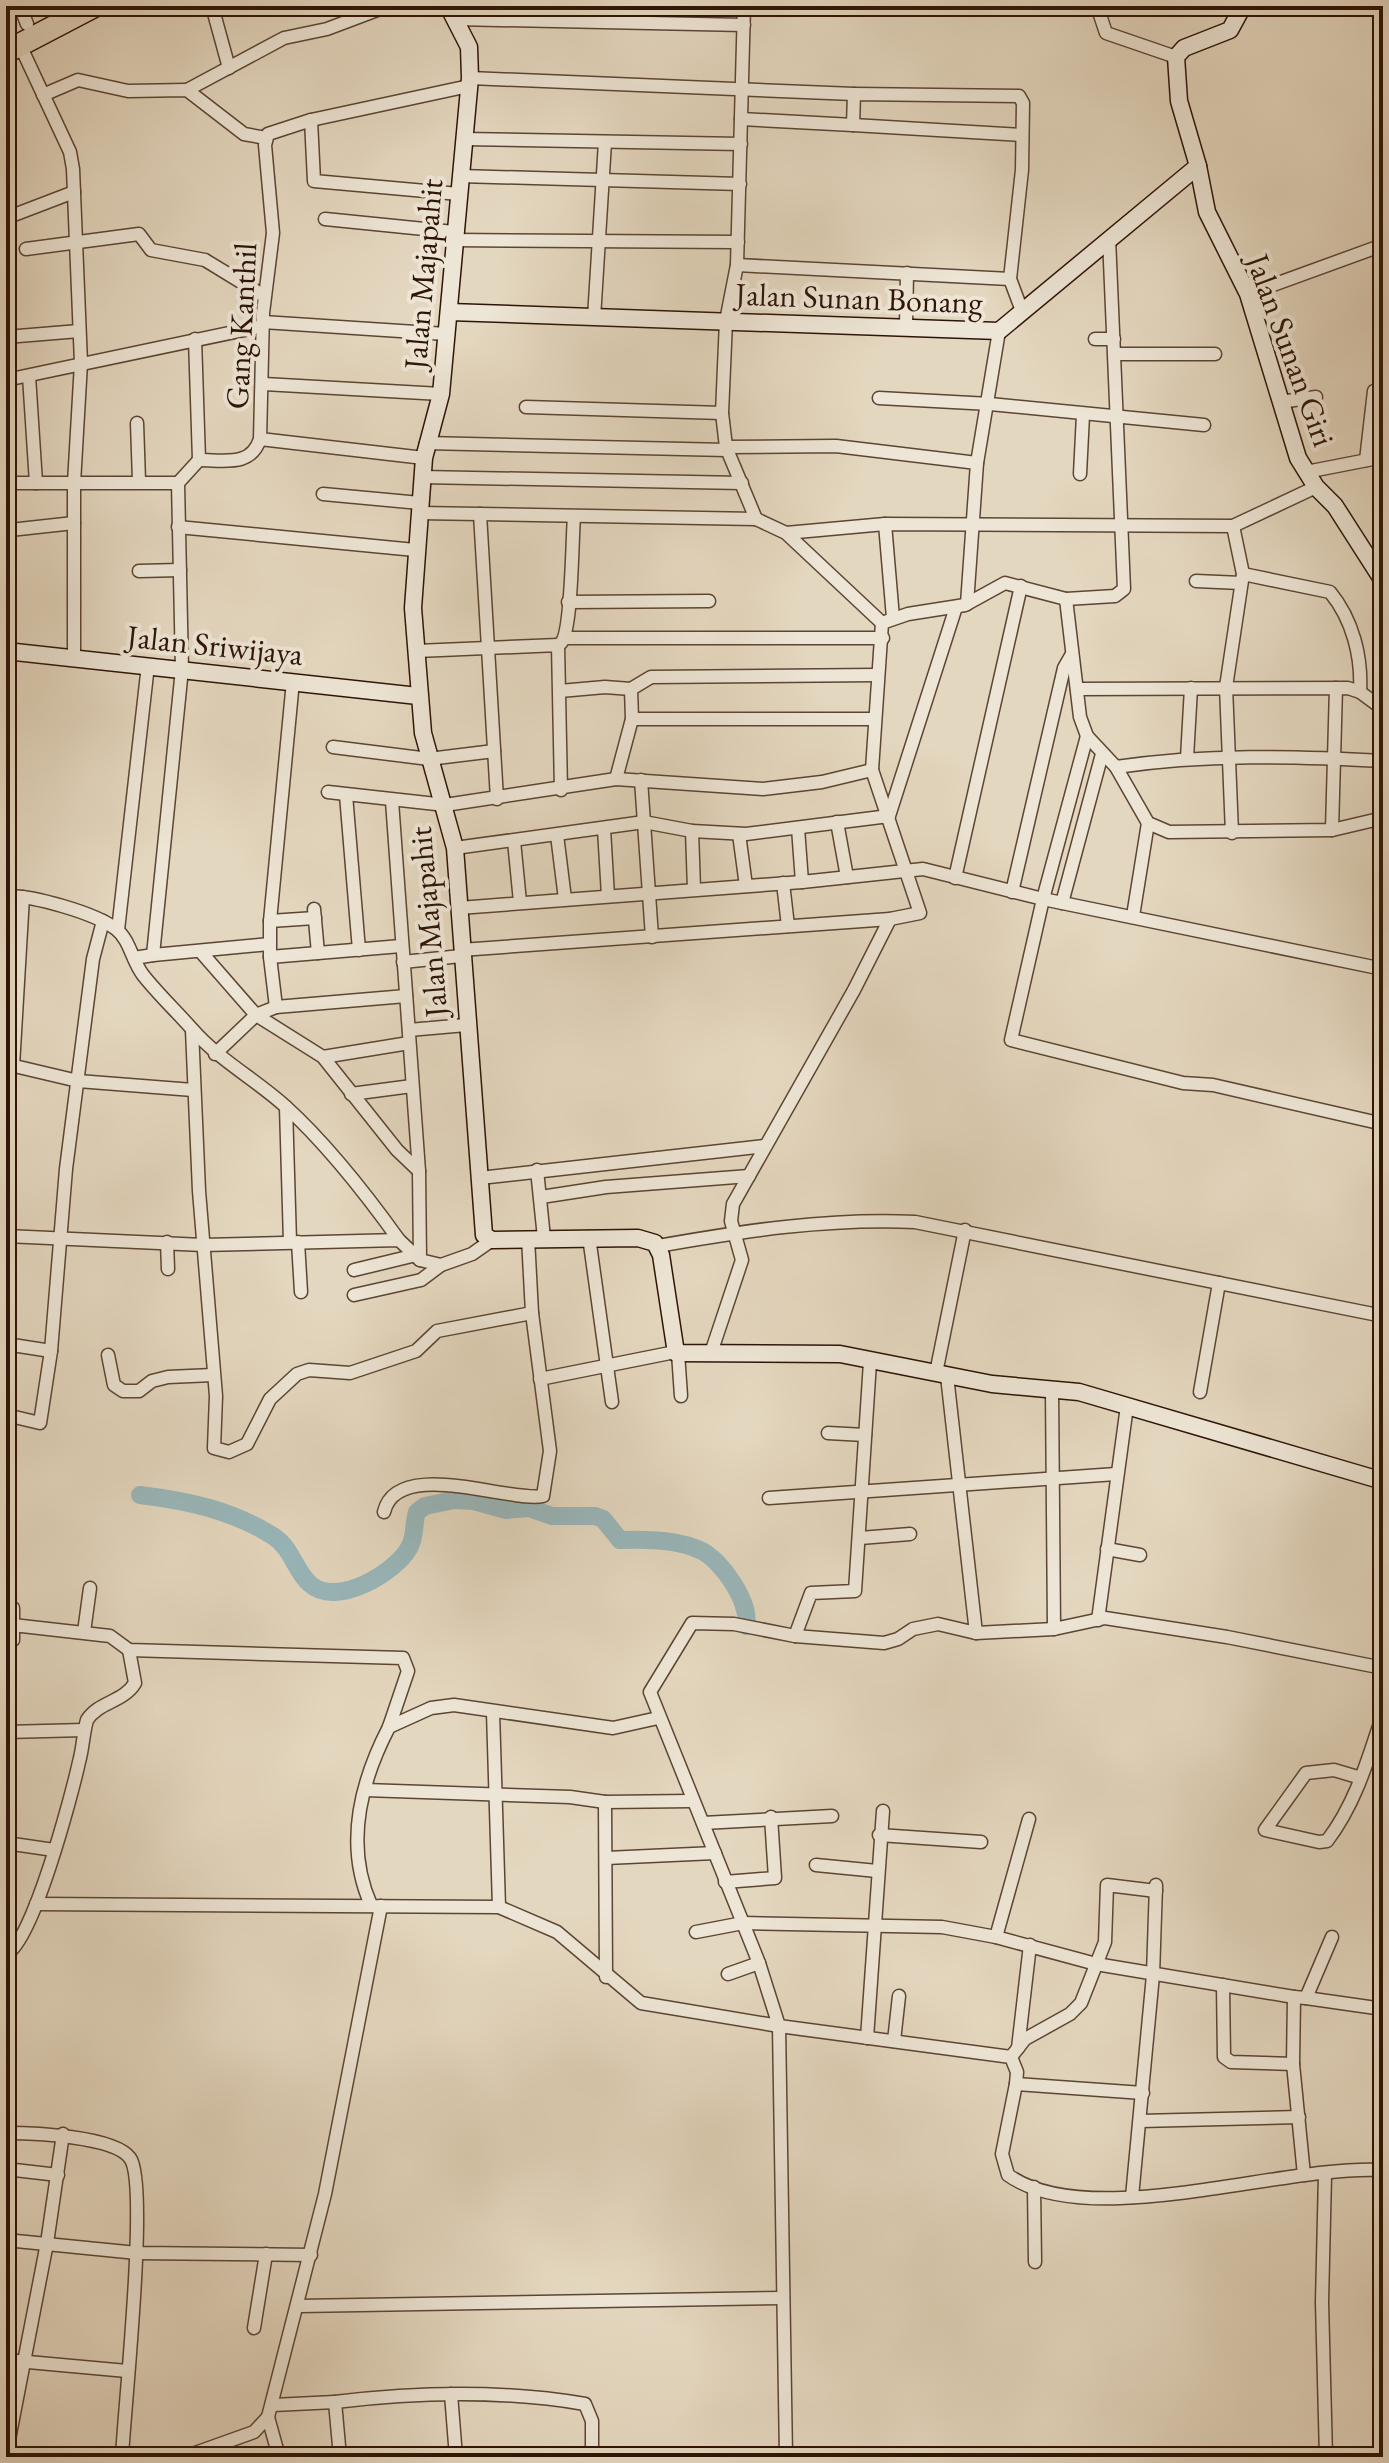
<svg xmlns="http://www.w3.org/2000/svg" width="1389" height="2463" font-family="'EB Garamond',serif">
<rect width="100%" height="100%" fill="#e4d7bf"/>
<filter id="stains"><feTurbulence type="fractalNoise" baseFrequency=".0025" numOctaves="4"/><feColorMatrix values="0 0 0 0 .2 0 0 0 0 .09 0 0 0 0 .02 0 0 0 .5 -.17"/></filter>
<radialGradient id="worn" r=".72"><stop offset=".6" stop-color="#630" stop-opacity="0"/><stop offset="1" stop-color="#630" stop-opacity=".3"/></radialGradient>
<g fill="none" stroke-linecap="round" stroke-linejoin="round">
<path stroke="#99b7bb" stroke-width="18" d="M140,1495C189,1501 231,1510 273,1536C293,1549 294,1570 310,1584C336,1608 395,1573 409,1548C416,1536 413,1524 417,1512L425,1506L454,1500L474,1501L506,1510L529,1508L552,1516H595L603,1519L620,1540C644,1539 679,1540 700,1550C721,1559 751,1603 746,1626"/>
<defs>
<g id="street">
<polyline points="20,6 27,24"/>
<polyline points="212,6 229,68"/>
<polyline points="744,6 737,265 726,321 722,413 726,447 756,519"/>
<polyline points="1097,6 1106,33 1176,57"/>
<polyline points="455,19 744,25"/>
<polyline points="20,45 70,152 73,169 81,363 74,483 74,657"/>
<polyline points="470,78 854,94"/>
<polyline points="187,90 284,38 327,29 388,6"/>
<polyline points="43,95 78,80 128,91 187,90 244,134 266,138"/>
<polyline points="741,119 853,125 854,94 1019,96 1023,103 1022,170 1010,279 1022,311"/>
<polyline points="311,120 314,181 459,194"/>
<polyline points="853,125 1022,135"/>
<polyline points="464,139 741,144"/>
<polyline points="460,176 740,184"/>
<polyline points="6,218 74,192"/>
<polyline points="325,219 454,232"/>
<polyline points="453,240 738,242"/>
<polyline points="26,249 139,234 151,250 205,260 264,296"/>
<polyline points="737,265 1010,279"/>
<polyline points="1248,294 1383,245"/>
<polyline points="594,318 605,142"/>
<polyline points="263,322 446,334"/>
<polyline points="906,325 907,273"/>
<polyline points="6,337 79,331"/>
<polyline points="195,339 199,460"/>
<polyline points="1095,339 1114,339"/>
<polyline points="1116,354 1215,354"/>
<polyline points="29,376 36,483"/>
<polyline points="6,380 263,326"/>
<polyline points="264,384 441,394"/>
<polyline points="879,398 990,404 1204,425"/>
<polyline points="1280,402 1316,397"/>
<polyline points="526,407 722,413"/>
<polyline points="137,423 139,481"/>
<polyline points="260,439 424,458"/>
<polyline points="426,443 727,450"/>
<polyline points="726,447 836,446 977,463"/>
<path d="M199,460C225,460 251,467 260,439L263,313L273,233L265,145L268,134L311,120L469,86"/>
<polyline points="1366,460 1374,391"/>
<polyline points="1306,472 1383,457"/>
<polyline points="1080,474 1083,415"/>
<polyline points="422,477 742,483"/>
<polyline points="6,483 178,483"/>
<polyline points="323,494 420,503"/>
<polyline points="419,513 756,519 786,533 882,623"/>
<polyline points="480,514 497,799"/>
<polyline points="885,524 893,618"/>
<polyline points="6,527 10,530 74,523"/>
<polyline points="178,527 415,550"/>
<polyline points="786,533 885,524 1233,526 1316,487"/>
<polyline points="139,571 180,570"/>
<path d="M1243,574L1330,592C1353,620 1362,657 1360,692"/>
<polyline points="1196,581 1241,583"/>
<polyline points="1066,599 1115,596 1124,589 1109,238"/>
<polyline points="568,602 709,601"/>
<polyline points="967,604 977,463 999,331"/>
<polyline points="565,638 883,638"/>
<path d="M561,643C572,631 572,539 574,517"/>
<polyline points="417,651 558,645 561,790"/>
<polyline points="1077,689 1348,688 1360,692 1383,709"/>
<polyline points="560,691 605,687 631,689"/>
<polyline points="632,719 873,719"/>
<polyline points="1087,736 1043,899 1011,1040 1183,1083 1213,1085 1383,1124"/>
<polyline points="333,747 429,759 494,751"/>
<polyline points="1187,758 1191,688"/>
<path d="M1116,767C1205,754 1293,756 1383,761"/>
<polyline points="616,779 632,719 631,689 651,677 877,675"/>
<polyline points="641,780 652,937"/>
<polyline points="328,792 445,805 616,779 763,789 822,782 872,770"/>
<polyline points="346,795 359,950"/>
<polyline points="392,801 419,1171 420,1260 441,1265"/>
<polyline points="837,822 847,877"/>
<polyline points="798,828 802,882"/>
<polyline points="604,829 608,896"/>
<polyline points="1332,830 1336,688"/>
<polyline points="692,831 694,889"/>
<polyline points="1232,833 1226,687 1243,574 1233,526"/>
<polyline points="739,834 746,886"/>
<polyline points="557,835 565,899"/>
<polyline points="514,841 520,902"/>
<polyline points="455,848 644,822 692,831 746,834 889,816 956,607"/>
<polyline points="955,878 1021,586"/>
<polyline points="783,883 788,926"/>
<polyline points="1012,892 1064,668 1072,654"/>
<path d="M6,896C32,895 95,913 116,929C130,940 132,961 143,975C158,994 176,1011 192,1029C219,1060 255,1079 285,1106C328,1145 366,1194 399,1240"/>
<polyline points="1062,903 1102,754"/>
<polyline points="459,908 802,882 923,869 1043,899 1383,969"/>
<polyline points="314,909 318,953"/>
<polyline points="1133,916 1148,823"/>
<polyline points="270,921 315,918"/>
<polyline points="118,930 148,665"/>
<polyline points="461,950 890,919"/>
<polyline points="201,952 256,1015 323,1057 397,1150 419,1171"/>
<polyline points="153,955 269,944"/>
<polyline points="270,957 401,946"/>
<polyline points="134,958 153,955 182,669 178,483 199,460"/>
<polyline points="403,962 461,956"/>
<polyline points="276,1007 406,996"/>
<polyline points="192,1030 199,1191 216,1396 214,1448 229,1452 247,1444 270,1399 297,1374 309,1370 350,1373 416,1351 437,1331 532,1313"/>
<polyline points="409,1030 466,1025"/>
<polyline points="215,1054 256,1015 276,1007 270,957 270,921 293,681"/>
<polyline points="323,1057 409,1043"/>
<polyline points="6,1064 78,1081 193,1090"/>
<polyline points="13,1066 23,897"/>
<polyline points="351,1094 412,1086"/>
<polyline points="286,1107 290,1242"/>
<polyline points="537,1170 544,1238"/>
<polyline points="480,1178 765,1146"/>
<polyline points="541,1197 606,1187 749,1176"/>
<polyline points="6,1236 203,1245 399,1240 420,1260"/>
<polyline points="589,1237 612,1402"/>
<polyline points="167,1242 168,1269"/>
<polyline points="298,1242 301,1292"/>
<path d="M658,1246C742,1231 829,1218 915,1222L1383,1316"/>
<polyline points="354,1270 416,1255"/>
<polyline points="354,1295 421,1280 441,1265 472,1254 492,1240"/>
<polyline points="6,1344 51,1351"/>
<polyline points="678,1353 681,1396"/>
<polyline points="711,1353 742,1260 731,1221 733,1204 854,990 890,919 920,913 872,770 882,623 908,614 965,605 1005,583 1066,599 1080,717 1087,736 1116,767 1148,823 1169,832 1332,830 1383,818"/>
<polyline points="108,1355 114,1385 123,1391 139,1391 152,1381 168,1377 213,1375"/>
<polyline points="936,1373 965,1230"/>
<polyline points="540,1379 675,1352"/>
<polyline points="1052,1390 1054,1629 1105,1618 1227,1637 1383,1668"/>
<polyline points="1200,1392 1219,1283"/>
<polyline points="6,1415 40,1423 51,1351 66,1169 93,959 103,921"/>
<polyline points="828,1433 865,1435"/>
<polyline points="769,1498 1116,1474"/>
<path d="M384,1512C397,1457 511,1503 543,1496L550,1451L532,1313L528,1238"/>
<polyline points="860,1538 910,1534"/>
<polyline points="1107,1549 1140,1555"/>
<polyline points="13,1608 13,1625"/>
<polyline points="1098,1620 1127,1406"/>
<polyline points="84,1632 90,1588"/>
<polyline points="976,1633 1054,1629"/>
<polyline points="795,1636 884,1643 898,1639 913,1629 938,1624 976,1633 947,1376"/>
<polyline points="6,1644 13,1640 13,1625 110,1636 129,1650 403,1658 408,1671 389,1727"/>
<polyline points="493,1712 499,1907"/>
<polyline points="6,1732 84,1730"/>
<path d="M1361,1778L1334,1770L1306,1773L1265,1830L1319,1842L1327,1841C1356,1803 1368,1759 1383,1714"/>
<polyline points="365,1790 570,1797 605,1802 692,1801"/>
<polyline points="605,1802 606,1977"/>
<polyline points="703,1823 832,1816"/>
<polyline points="879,1835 981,1842"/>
<polyline points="6,1843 54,1850"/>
<polyline points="606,1858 715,1853"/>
<polyline points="816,1865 877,1871"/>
<polyline points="725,1882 775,1878 771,1817"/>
<path d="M36,1904L499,1907L557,1932L641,2003L779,2026L1011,2057L1017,2072L1016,2084L1002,2154L1008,2175C1089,2233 1284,2164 1383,2170"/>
<path d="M371,1905C344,1845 360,1783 389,1727L431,1708L454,1705L613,1728L658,1718"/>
<polyline points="696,1932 743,1923 942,1927 996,1937 1096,1964 1294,1997 1293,2064 1304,2175"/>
<polyline points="996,1937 1029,1819"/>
<path d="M6,1954C32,1945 72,1794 79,1762C83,1748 83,1734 87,1720C98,1702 124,1702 135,1683L129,1650"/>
<polyline points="728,1974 759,1963"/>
<polyline points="1223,1985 1224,2057 1231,2062 1293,2064"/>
<polyline points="1294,1997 1306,1998 1332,1937"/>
<polyline points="1306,1998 1383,2009"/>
<polyline points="867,2038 883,1811"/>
<polyline points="894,2041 899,1996"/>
<polyline points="1018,2048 1030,1945"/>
<polyline points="1011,2057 1025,2039 1070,2014 1081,2003 1105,1942 1107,1885 1156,1891"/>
<polyline points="1016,2084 1143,2093"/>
<polyline points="1140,2121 1299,2117"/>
<path d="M6,2133C32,2133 114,2136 130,2158C149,2183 124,2411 122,2457"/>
<polyline points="6,2169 58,2175"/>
<polyline points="1325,2175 1322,2302 1326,2457"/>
<polyline points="1034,2187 1035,2262"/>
<polyline points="1132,2197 1153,1975 1156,1885"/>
<polyline points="6,2240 137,2253 311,2255"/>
<polyline points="299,2306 783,2298"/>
<polyline points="254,2328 266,2254"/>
<polyline points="6,2360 127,2371"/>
<polyline points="451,2394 456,2457"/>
<polyline points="273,2405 335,2402"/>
<polyline points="268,2417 325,2194 381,1906"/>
<polyline points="6,2455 47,2243 63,2134"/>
<polyline points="184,2457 254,2432 268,2417 279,2457"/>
<path d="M340,2457L335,2402C417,2392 503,2390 585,2404L592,2421V2457"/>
<polyline points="786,2457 779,2026 759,1963 650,1692 692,1623 734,1624 795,1636 811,1593 855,1591 870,1362"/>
</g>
<g id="secondary">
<polyline points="448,6 469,47 470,78 441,394 424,458 413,608 423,733 455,848 484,1235 492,1240 638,1238 655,1243 661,1255 676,1353 840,1354 992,1384 1079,1392 1383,1481"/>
<polyline points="1198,166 1207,212 1248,294 1298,458 1316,487 1335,506 1383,581"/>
<polyline points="449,312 999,331 1198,166 1179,101 1176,57 1184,48 1230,30 1243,6"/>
<polyline points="6,651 418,696"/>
</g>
<polyline id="highway" points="6,52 94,6"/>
</defs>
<use href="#street" stroke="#5c4534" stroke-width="15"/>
<use href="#secondary" stroke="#2e1406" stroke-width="19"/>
<use href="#highway" stroke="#2e1406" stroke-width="25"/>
<use href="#street" stroke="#ede5d5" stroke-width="12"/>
<use href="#secondary" stroke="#ede5d5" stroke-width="16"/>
<use href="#highway" stroke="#e4d7bf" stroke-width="22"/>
</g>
<g text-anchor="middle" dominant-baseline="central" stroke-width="8" stroke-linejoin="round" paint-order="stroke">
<g font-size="32" fill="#2e1406" stroke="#ede5d5">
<text transform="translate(423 274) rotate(-85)">Jalan Majapahit</text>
<text transform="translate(859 298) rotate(2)">Jalan Sunan Bonang</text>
<text transform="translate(241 326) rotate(-87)">Gang Kanthil</text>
<text transform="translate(1291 350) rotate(70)">Jalan Sunan Giri</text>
<text transform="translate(215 645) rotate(6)">Jalan Sriwijaya</text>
<text transform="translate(428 922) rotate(-95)">Jalan Majapahit</text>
</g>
</g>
<rect width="1389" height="2463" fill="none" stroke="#e4d7bf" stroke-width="32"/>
<rect x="8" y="8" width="1373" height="2447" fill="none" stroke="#2e1406" stroke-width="4"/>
<rect x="16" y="16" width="1357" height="2431" fill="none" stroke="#2e1406" stroke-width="2"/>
<rect width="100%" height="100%" filter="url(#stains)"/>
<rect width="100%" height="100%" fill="url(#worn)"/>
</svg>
